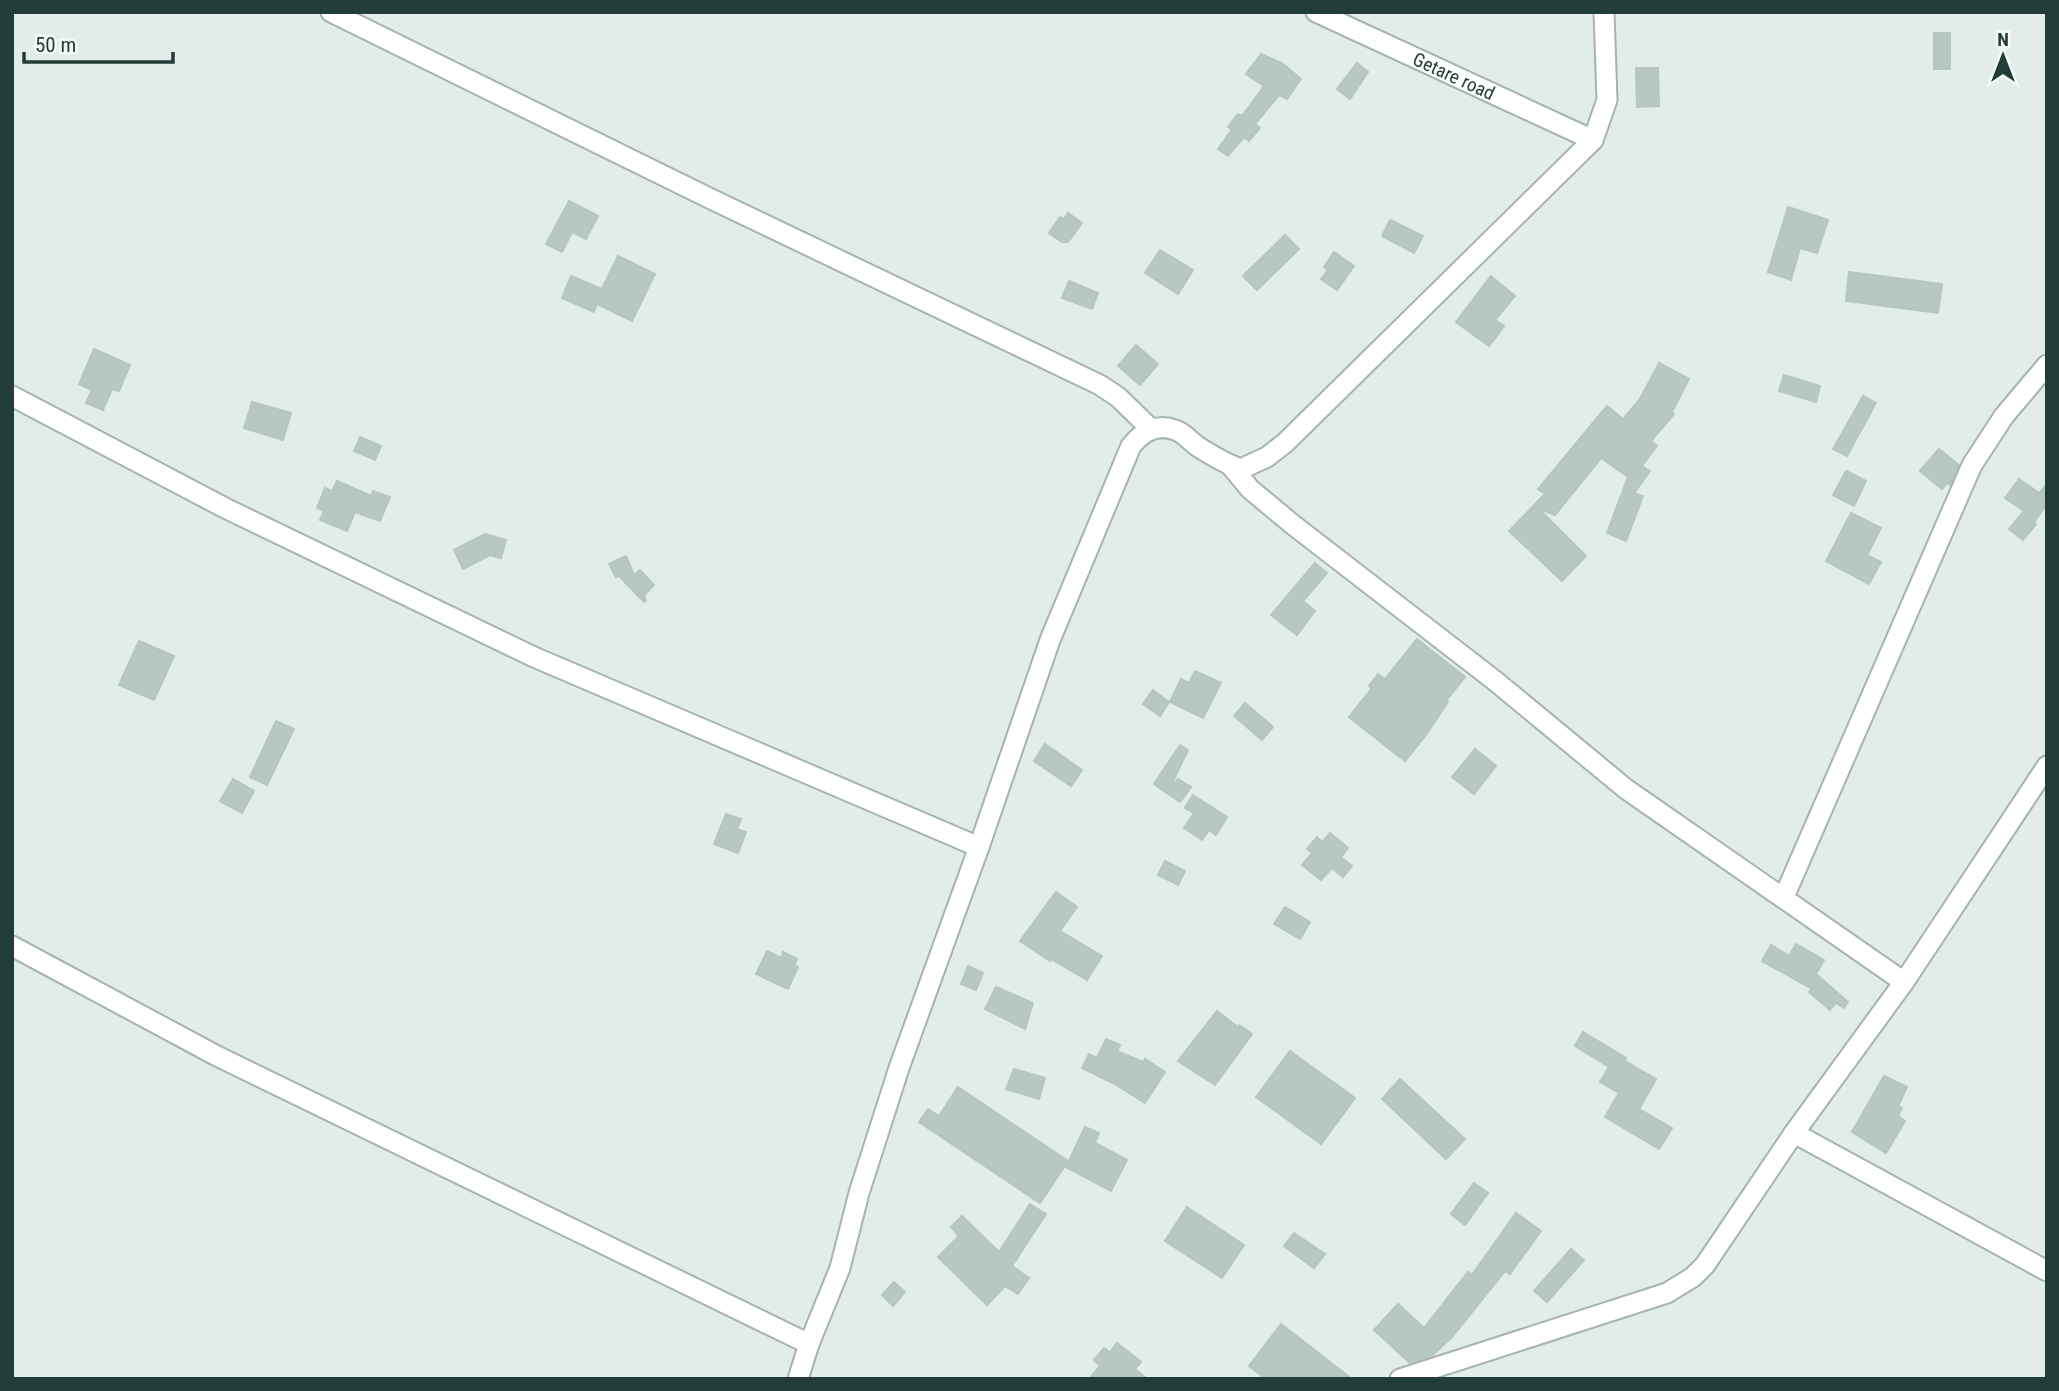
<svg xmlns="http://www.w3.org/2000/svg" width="2059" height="1391" font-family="'Roboto Condensed',sans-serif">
<rect width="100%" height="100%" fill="#e2ece9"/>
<g fill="#b7c7c2" stroke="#b5c6c0" stroke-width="2">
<rect x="1934" y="33" width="16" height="36"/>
<polygon points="1261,54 1282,63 1301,79 1287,99 1279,95 1255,124 1260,128 1249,141 1244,137 1228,156 1218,149 1232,129 1228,127 1238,114 1242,116 1264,86 1246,74"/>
<polygon points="1357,63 1368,72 1350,99 1337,89"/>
<polygon points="1636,68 1658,68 1659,106 1637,107"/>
<polygon points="569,201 598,216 586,239 572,232 562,252 546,244"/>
<polygon points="1788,207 1828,220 1817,253 1800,248 1791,280 1768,272"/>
<polygon points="1068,213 1082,223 1068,242 1062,242 1049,233 1060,217 1064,219"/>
<polygon points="1390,220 1423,236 1414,253 1382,236"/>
<polygon points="1285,235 1299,249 1257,290 1243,276"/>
<polygon points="1160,250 1193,270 1178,294 1145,273"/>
<polygon points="1334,252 1354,266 1337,290 1321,279 1328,270 1324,267"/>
<polygon points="618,256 655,274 632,321 597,304 594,312 562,298 571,276 602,289"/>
<polygon points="1849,272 1942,284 1938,313 1846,301"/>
<polygon points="1491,276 1515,296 1495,320 1504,326 1489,346 1456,322"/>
<polygon points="1069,281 1098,293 1092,309 1062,298"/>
<polygon points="1136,345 1158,364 1140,385 1118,366"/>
<polygon points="94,349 130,365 119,391 112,389 103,410 86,403 92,390 79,384"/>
<polygon points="1659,363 1689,379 1672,412 1674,414 1651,441 1657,446 1642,466 1650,471 1634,493 1643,496 1626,541 1607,533 1628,477 1601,458 1555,515 1538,508 1586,556 1562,581 1509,531 1545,494 1538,489 1607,406 1623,419 1640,399"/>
<polygon points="1784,375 1820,386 1816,402 1779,391"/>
<polygon points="1863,396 1876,403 1847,456 1833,449"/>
<polygon points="252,402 291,413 283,440 244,428"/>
<polygon points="360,437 381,446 375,460 354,451"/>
<polygon points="1939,449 1959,465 1950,485 1947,483 1942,489 1920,471"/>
<polygon points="1846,471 1866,481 1854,506 1833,495"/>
<polygon points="2019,479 2039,493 2045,486 2047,488 2047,504 2034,522 2036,524 2023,540 2009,529 2024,511 2005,498"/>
<polygon points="337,481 371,496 373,491 390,497 380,521 355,512 347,531 320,520 324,511 317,508 325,488 332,491"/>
<polygon points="1851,513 1881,528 1867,555 1881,562 1869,584 1826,561"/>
<polygon points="485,534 506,540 501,558 490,555 463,569 454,550"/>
<polygon points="626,556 634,575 640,570 654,585 644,595 646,601 644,602 619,576 616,577 609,564"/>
<polygon points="1315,563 1327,573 1303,601 1315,611 1297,635 1271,615"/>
<polygon points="1417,639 1465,677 1446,701 1448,702 1426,735 1405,761 1349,717 1372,688 1369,686 1378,674 1385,679"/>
<polygon points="139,641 174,656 154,700 119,685"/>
<polygon points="1195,671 1221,683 1203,718 1170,702 1181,679 1189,683"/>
<polygon points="1153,690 1169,702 1160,716 1143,704"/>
<polygon points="1245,703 1273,727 1262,740 1234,716"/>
<polygon points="276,721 294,729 267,785 250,777"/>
<polygon points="1045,744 1082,770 1071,786 1034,761"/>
<polygon points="1180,745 1188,750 1169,789 1178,779 1191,787 1180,802 1154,784"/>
<polygon points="1475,749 1496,766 1474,794 1452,777"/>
<polygon points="233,779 254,791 242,813 220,801"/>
<polygon points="1193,795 1227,817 1216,835 1209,830 1202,840 1184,828 1194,813 1185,808"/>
<polygon points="726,814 741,819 737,829 746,832 738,853 714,844"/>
<polygon points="1330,833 1348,848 1341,857 1352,866 1343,877 1332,868 1321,880 1302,865 1312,853 1307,849 1317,837 1322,842"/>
<polygon points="1165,861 1185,871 1178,885 1158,875"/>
<polygon points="1056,892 1077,907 1060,931 1102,956 1087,980 1051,959 1050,961 1020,941"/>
<polygon points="1285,907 1310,922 1300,939 1274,924"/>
<polygon points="1796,944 1824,960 1816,974 1848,1002 1844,1008 1836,1003 1830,1010 1809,992 1812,989 1762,961 1771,945 1789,956"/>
<polygon points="767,951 781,958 783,952 797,959 794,966 798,967 788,989 756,974"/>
<polygon points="968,966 983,973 976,990 961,984"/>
<polygon points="996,987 1033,1003 1025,1029 985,1009"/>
<polygon points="1217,1011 1238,1027 1239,1025 1252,1034 1215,1085 1178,1061"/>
<polygon points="1583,1032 1626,1058 1625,1061 1656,1079 1639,1109 1672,1128 1659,1149 1605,1117 1619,1093 1600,1082 1609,1067 1575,1046"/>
<polygon points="1106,1039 1120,1045 1117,1051 1143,1062 1145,1059 1165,1072 1145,1103 1113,1083 1082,1068 1089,1054 1097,1058"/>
<polygon points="1290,1051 1355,1098 1321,1144 1256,1097"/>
<polygon points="1014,1069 1045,1078 1039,1099 1006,1089"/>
<polygon points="1884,1076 1907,1087 1898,1106 1902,1108 1898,1116 1905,1121 1886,1153 1852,1132"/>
<polygon points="1400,1079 1465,1139 1446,1159 1382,1099"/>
<polygon points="958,1087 1068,1161 1040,1203 919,1122 928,1109 939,1116"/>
<polygon points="1085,1127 1099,1133 1095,1143 1127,1160 1111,1191 1066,1167"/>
<polygon points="1474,1183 1488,1193 1465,1225 1451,1214"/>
<polygon points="1030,1204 1046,1214 1012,1266 1029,1278 1018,1294 1005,1286 987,1305 938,1257 959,1236 951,1227 962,1216 999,1252"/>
<polygon points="1187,1207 1244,1245 1222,1278 1165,1241"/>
<polygon points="1516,1213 1541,1231 1510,1274 1505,1271 1452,1337 1433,1355 1410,1363 1374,1330 1398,1304 1424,1328 1468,1272 1472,1275"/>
<polygon points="1294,1233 1325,1254 1314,1268 1284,1246"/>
<polygon points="1571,1249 1584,1260 1547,1302 1534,1291"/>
<polygon points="894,1282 905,1292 893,1306 882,1295"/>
<polygon points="1281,1324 1352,1379 1266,1379 1249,1366"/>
<polygon points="1117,1343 1141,1362 1135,1369 1147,1379 1089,1379 1100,1366 1094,1360 1104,1348 1110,1352"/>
</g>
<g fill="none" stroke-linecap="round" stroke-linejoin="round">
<defs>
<g id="street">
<polyline points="331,12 707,197 1100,385 1118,397 1151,429"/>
<path id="s1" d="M1316,12L1593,140"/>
<polyline points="12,396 225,508 534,657 979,847"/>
<polyline points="1231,466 1250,489 1292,524 1494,680 1626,789 1904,982"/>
<polyline points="1784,897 1972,465 2004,416 2047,365"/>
<polyline points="12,946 217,1056 809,1344"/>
<polyline points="1794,1133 2047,1271"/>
<path d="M798,1379L809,1344L840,1268L859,1193L899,1068L979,847L1050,640L1131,446C1142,432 1157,423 1175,430C1183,432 1190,441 1197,446C1211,455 1226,464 1241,469L1267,457L1285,443L1593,140L1607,100L1604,12"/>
<polyline points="1400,1379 1667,1293 1693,1277 1705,1265 1794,1133 1904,982 2047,766"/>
</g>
</defs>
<use href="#street" stroke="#a5b4b1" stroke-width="23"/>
<use href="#street" stroke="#fff" stroke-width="19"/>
</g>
<g text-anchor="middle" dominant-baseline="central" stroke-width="5" stroke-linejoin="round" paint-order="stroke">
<g font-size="19" fill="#223d39" stroke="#f3f9f6">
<text stroke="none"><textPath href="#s1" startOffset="152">Getare road</textPath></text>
</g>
</g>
<rect width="2059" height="1391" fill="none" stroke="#223d39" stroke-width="28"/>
<g transform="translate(2003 56)" stroke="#f3f9f6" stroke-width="5" paint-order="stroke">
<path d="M0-5L12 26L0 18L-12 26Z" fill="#223d39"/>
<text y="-10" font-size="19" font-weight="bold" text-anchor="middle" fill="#223d39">N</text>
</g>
<path d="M24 52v10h149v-10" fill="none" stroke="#223d39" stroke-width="3.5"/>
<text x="35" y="52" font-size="21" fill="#223d39" stroke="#f3f9f6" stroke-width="5" paint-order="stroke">50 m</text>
</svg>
